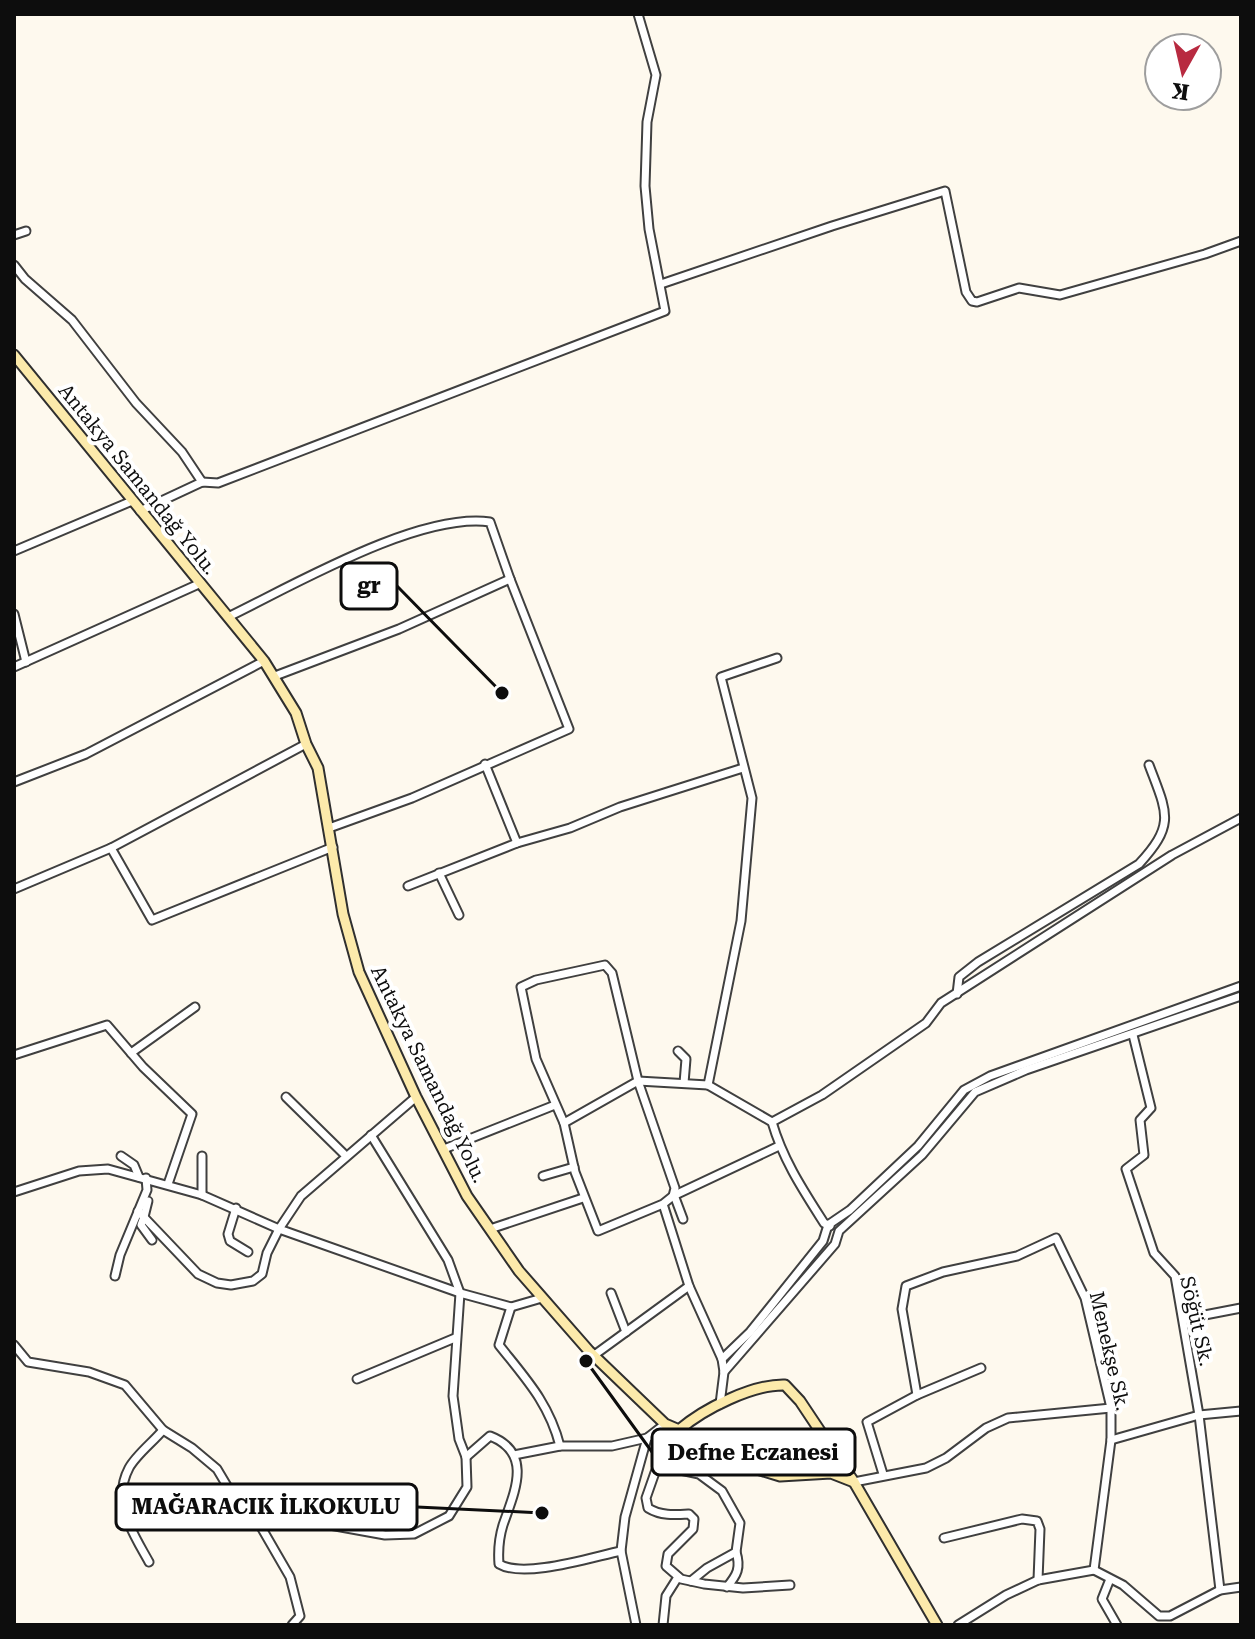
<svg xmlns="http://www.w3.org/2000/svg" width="1255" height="1639" font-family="'Roboto Serif',serif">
<rect width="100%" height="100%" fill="#fef9ee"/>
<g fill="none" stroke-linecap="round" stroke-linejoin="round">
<defs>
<g id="street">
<polyline points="14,235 26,231"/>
<polyline points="14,265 25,279 72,320 136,403 182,452 202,482"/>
<polyline points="661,284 832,226 945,191 966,292 972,301 977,302 1019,288 1060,295 1205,254 1241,241"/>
<polyline points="140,511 202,482 218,483 665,311 649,229 645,186 647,122 656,75 638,14"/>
<polyline points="14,551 132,501"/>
<polyline points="14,614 26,662"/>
<path d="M228,617C294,585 419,512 490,522L510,579L569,729L412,798L329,828"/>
<polyline points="14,667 201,583"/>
<polyline points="275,676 399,629 510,579"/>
<polyline points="485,764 517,843"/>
<polyline points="14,782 86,754 264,661"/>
<polyline points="111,848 152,920 333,847"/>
<polyline points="439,873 459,915"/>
<polyline points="408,886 517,843 570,828 620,807 743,768"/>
<polyline points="14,889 111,848 306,744"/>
<path d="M957,994L959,977L978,962L1139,864C1176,824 1167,813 1149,765"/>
<polyline points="1133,1035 1151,1108 1140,1120 1144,1155 1126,1169 1154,1253 1175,1276 1199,1415 1220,1590"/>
<polyline points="678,1051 686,1059 684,1083"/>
<polyline points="131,1053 195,1007"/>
<polyline points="14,1055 107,1025 143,1067 192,1114 168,1184"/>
<polyline points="708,1085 741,921 752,798 721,677 777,658"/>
<polyline points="286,1097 346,1156"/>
<polyline points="772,1122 822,1095 926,1023 941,1003 1172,855 1241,818"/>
<path d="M564,1123L638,1081L708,1085L772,1122C783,1160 803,1190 824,1223L830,1226"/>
<polyline points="444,1149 555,1105"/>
<polyline points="121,1156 134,1165 139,1177"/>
<polyline points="543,1176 574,1167"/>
<polyline points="14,1192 79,1171 108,1169 202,1195 279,1229 460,1293 511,1307 542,1298"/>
<polyline points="202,1195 202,1156"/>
<polyline points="674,1195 683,1219"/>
<polyline points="673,1196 779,1146"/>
<polyline points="663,1204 673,1196 675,1188 638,1081 612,973 605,965 536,980 521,987 536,1059 564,1123 575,1172 598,1231 663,1204 689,1286 722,1359 724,1372 720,1404"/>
<polyline points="236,1208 228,1234 230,1241 248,1252"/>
<polyline points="138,1211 198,1274 217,1283 231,1285 253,1281 262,1274 267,1253 279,1229 301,1196 416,1097"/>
<polyline points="144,1217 141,1225 152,1240"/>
<polyline points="144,1217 148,1201"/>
<polyline points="490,1229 583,1198"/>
<polyline points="115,1276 120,1255 147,1190 146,1178"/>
<polyline points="611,1293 626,1332"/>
<path d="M511,1307L499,1345C526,1379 549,1403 560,1446"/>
<polyline points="1184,1319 1241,1308"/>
<polyline points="14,1345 28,1362 89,1372 125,1385 163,1430 192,1448 217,1469 239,1506 257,1520 290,1577 300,1616 292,1625"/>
<polyline points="593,1356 689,1286"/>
<polyline points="722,1359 750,1332 823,1241 828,1225 850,1210 918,1146 964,1090 990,1076 1241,986"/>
<polyline points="724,1372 835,1244 839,1231 922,1155 975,1092 1026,1070 1241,996"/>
<polyline points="357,1379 455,1338"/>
<polyline points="917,1395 981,1368"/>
<path d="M671,1427L646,1498L648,1508C661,1516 674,1515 689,1514L694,1519L693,1529L668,1554L666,1566L681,1579L704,1584L743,1588L790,1585"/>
<polyline points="1111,1440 1199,1415 1241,1411"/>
<polyline points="514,1455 560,1446 612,1446 647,1438"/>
<path d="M466,1457L490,1436C534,1453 514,1493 503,1525C499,1538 498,1551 499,1564C524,1579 592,1557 621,1551"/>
<polyline points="657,1465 699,1474 722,1491 740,1523 736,1552 707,1568 691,1581"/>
<polyline points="883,1474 867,1422 917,1395 902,1309 906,1286 943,1272 1017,1256 1056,1238 1085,1298 1111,1408 1111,1440 1094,1570"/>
<polyline points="854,1482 926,1468 946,1458 986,1428 1008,1418 1111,1408"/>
<polyline points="257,1520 274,1515 385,1535 414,1534 449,1516 467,1487 466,1457 459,1439 453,1396 460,1293 448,1260 371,1135"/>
<polyline points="944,1538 1022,1519 1037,1521 1040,1529 1038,1580"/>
<path d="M149,1562C133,1533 111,1502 129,1468C136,1455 153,1442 163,1430"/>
<polyline points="1110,1579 1102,1599 1117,1625"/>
<path d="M727,1587C737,1575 741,1568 736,1552"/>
<polyline points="636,1625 621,1551 625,1517 647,1438 665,1424"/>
<polyline points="663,1625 666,1596 678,1577"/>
<polyline points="958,1625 1006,1595 1038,1580 1094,1570 1123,1585 1159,1616 1170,1616 1220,1590 1241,1587"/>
</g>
<g id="secondary">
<path d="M14,355L264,661L296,713L306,744L318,768L343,914L359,972L416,1097L467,1196L519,1271L589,1351L665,1424L679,1430C703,1409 753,1384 785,1385L800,1401L854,1482L937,1625"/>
<polyline points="679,1430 754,1468 780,1476 831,1473 854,1482"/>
</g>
</defs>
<use href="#street" stroke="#404040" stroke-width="11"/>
<use href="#secondary" stroke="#2f2f2f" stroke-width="13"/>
<use href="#street" stroke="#fff" stroke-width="7"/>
<use href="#secondary" stroke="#fceaab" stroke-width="9"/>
</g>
<g text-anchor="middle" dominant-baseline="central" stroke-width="8" stroke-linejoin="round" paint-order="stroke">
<g font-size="20" fill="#0d0d0d" stroke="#fff">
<text transform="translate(138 479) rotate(51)">Antakya Samandağ Yolu.</text>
<text transform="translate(429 1074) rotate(64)">Antakya Samandağ Yolu.</text>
<text transform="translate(1197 1321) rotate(77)">Söğüt Sk.</text>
<text transform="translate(1110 1351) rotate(77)">Menekşe Sk.</text>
</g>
</g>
<path fill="none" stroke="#0d0d0d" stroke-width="3" d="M502 693L397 586M586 1361L652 1452M542 1513L417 1507"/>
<g fill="#0d0d0d" stroke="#fff" stroke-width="3">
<circle cx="502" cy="693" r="8"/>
<circle cx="586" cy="1361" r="8"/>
<circle cx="542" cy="1513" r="8"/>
</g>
<g fill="#fff" stroke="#0d0d0d" stroke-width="3">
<rect x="341" y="563" width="56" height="46" rx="8"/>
<rect x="652" y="1429" width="203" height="46" rx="8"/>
<rect x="116" y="1484" width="301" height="46" rx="8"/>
</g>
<g font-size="22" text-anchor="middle" font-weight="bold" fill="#0d0d0d">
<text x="369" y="593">gr</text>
<text x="753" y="1460">Defne Eczanesi</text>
<text x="266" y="1514">MAĞARACIK İLKOKULU</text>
</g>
<rect width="1255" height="1639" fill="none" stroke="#0d0d0d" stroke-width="32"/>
<g transform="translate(1183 72) rotate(188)"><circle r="38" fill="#ffffff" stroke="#9e9e9e" stroke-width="2"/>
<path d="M0-6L14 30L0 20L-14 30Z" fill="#b82a40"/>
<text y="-12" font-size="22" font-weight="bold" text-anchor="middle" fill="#0d0d0d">K</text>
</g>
</svg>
